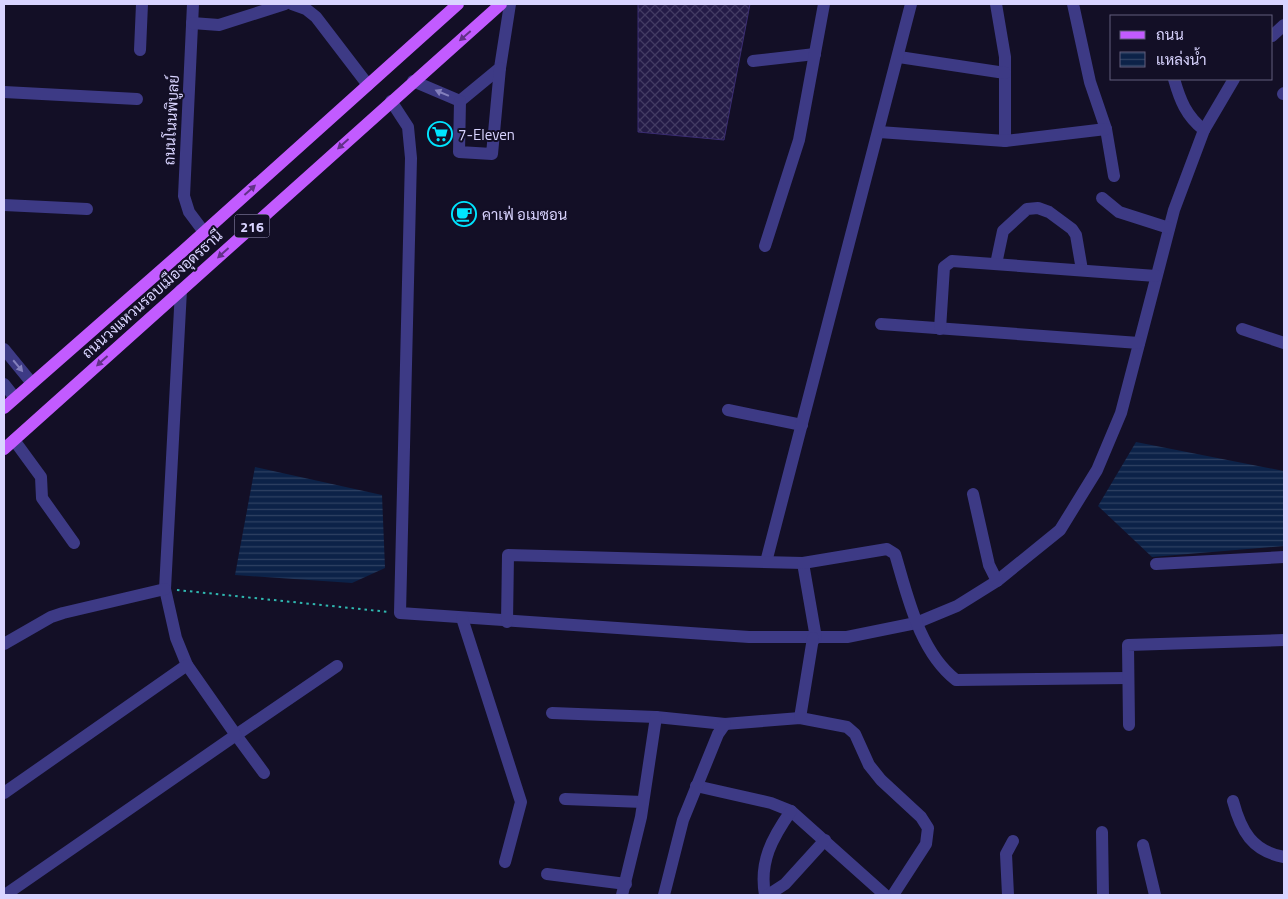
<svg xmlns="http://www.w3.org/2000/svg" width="1288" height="899" font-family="'Titillium Web',Sarabun,sans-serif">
<defs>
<pattern id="water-rules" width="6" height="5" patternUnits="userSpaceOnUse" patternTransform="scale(1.25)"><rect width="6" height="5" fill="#0c2248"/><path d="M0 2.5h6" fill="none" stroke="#2f4163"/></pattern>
<pattern id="building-cross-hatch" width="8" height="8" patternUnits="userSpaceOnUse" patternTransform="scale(1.25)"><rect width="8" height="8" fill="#241b47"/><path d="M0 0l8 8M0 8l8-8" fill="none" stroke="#433b63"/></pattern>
</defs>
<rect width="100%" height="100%" fill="#130f26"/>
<g fill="url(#water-rules)">
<polygon points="1136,442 1284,471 1284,546 1152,557 1098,506"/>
<polygon points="255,467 382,495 385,568 352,583 235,575"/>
</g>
<polygon fill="url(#building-cross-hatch)" stroke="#3b2d73" points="638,4 750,4 724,140 638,132"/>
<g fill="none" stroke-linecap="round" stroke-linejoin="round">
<polyline stroke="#2fb8b0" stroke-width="2" stroke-dasharray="2.5 4" stroke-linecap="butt" points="177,590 389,612"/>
<g stroke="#3d3a85" stroke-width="12">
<polyline points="193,4 184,196 189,212 204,232"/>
<polyline points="292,4 306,9 316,17 368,85"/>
<polyline points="996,4 1005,57 1005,141"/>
<polyline points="1073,4 1090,82 1106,129 1114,176"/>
<polyline points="192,23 219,25 285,4"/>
<polyline points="1272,36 1284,25"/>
<polyline points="140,50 142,4"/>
<polyline points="899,57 1005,73"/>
<polyline points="753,61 815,54"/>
<path d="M1174,79C1180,100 1186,116 1204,130"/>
<polyline points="413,81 460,101 500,68 510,4"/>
<polyline points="4,92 137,99"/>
<polyline points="1283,94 1284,93"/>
<polyline points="391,101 408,127 411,158 400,613 749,637 847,637 916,623 957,606 997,581 1060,530 1097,470 1121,413 1174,210 1204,130 1234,79"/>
<polyline points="460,101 459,152 492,154 500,68"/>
<polyline points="879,132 1005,141 1106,129"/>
<polyline points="1102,198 1119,212 1169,228"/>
<polyline points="4,205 87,209"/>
<polyline points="765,246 799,140 824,4"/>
<polyline points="996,264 1003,231 1027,209 1038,208 1049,212 1072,229 1076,235 1082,270"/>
<polyline points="181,290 165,589 176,638 187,665"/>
<polyline points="881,324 1139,343"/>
<polyline points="940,329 944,267 952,261 1156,276"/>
<polyline points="1242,329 1284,343"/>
<polyline points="4,349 31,382"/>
<polyline points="4,384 15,398"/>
<polyline points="728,410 802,425"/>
<polyline points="14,440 41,477 42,498 74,543"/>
<polyline points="973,494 989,565 997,581"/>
<polyline points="766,562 911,4"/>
<polyline points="803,563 816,638"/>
<polyline points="1156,564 1284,557"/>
<polyline points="462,618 521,802 505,862"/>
<path d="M507,622L508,555L803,563L887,549L895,554C908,597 919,651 956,680L1128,678"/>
<polyline points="4,644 51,617 63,613 165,589"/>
<polyline points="552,713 656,717 725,724 800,718 847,727 855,734 869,765 881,780 921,817 928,828 926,844 893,895"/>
<polyline points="800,718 813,638"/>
<polyline points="1129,725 1128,645 1284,640"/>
<polyline points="264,773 236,735 337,666"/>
<polyline points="696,786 771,803 791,811 885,895"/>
<polyline points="4,793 187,665 236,735 5,895"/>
<polyline points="565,799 643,802"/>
<path d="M1233,801C1241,831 1252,851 1284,857"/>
<polyline points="1102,832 1103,895"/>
<polyline points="1143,845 1155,895"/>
<polyline points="547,874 626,884"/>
<polyline points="622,895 641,817 656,717"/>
<polyline points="664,895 683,820 718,734 725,724"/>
<path d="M765,895C759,862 772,838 791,811"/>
<polyline points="768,895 785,884 825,840"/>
<polyline points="1008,895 1006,854 1013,841"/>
</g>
<g stroke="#c25bff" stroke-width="12">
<polyline points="4,408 183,251 458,4"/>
<polyline points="4,449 501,4"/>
</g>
</g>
<defs><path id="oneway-solid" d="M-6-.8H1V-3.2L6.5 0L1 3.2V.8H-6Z" transform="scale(1.25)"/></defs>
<g fill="#623188">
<use href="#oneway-solid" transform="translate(465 36) rotate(139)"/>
<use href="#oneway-solid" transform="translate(343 144) rotate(138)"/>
<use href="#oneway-solid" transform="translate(250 190) rotate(-42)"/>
<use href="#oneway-solid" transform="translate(223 253) rotate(138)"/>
<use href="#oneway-solid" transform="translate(102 361) rotate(138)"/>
</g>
<g fill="#837fbc">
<use href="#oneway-solid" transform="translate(442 93) rotate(-157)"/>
<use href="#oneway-solid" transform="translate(18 366) rotate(50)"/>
</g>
<defs>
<symbol id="supermarket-ring" viewBox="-11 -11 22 22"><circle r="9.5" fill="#130f26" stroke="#00e5ff" stroke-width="1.5"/><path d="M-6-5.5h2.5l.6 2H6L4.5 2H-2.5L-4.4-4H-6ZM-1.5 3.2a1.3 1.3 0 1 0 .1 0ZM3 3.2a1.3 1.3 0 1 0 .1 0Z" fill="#00e5ff"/></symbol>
<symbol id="cafe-ring" viewBox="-11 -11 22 22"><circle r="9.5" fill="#130f26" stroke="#00e5ff" stroke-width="1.5"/><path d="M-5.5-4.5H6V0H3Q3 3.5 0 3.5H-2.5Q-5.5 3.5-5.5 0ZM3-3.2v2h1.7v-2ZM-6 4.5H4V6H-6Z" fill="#00e5ff"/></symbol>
</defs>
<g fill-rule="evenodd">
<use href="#supermarket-ring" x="426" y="120" width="28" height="28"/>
<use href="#cafe-ring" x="450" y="200" width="28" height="28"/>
</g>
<g text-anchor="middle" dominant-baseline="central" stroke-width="4" stroke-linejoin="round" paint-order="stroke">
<rect fill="#130f26" stroke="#9e99be" stroke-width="1" x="234.5" y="214.5" width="35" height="23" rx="4"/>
<g font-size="14" font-weight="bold" fill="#d9d4ff">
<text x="252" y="226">216</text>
</g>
<g font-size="15" fill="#d9d4ff" stroke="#130f26">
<text transform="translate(171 120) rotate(-87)">ถนนโนนพิบูลย์</text>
<text transform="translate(152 294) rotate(-42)">ถนนวงแหวนรอบเมืองอุดรธานี</text>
</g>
<g font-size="15" fill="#d9d4ff" stroke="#130f26" text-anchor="start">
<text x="458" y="134">7-Eleven</text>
<text x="482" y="214">คาเฟ่ อเมซอน</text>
</g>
</g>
<rect width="1288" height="899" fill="none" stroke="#d9d4ff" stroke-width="10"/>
<rect x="1110" y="15" width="162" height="65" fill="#130f26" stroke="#625e7d"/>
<rect x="1120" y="31" width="25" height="8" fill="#c25bff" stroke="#625e7d"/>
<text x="1156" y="40" font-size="15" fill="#d9d4ff">ถนน</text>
<rect x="1120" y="52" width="25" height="15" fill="url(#water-rules)" stroke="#625e7d"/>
<text x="1156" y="65" font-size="15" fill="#d9d4ff">แหล่งน้ำ</text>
</svg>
